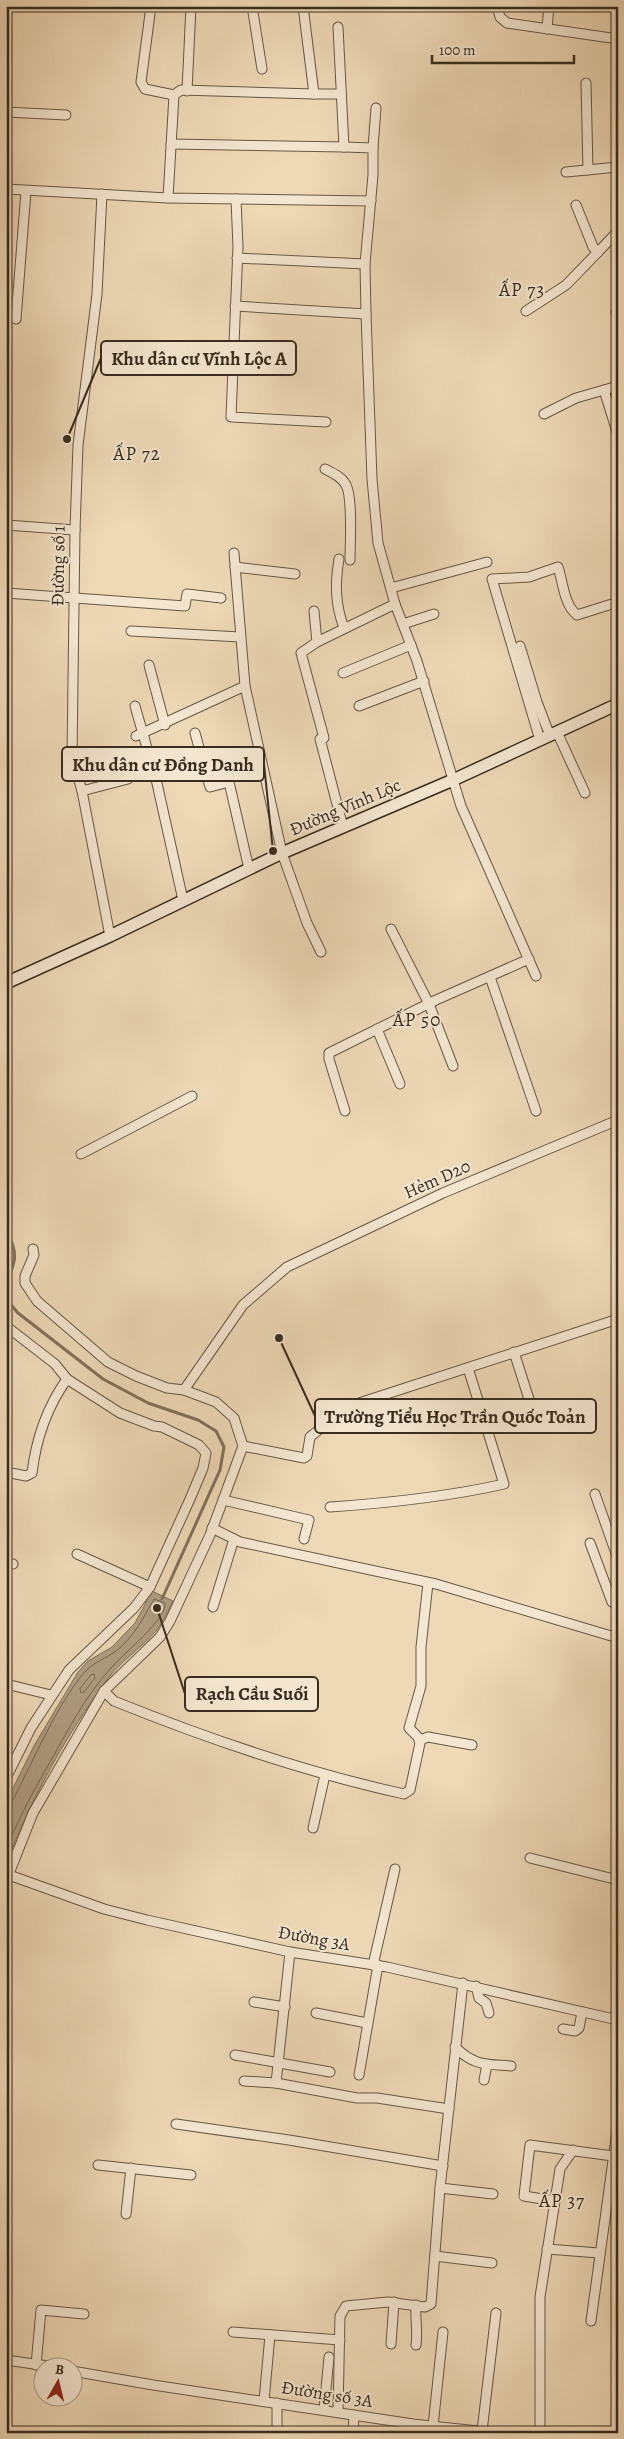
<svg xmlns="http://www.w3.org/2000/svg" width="624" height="2439" font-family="Alegreya,serif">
<rect width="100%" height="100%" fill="#eed9b7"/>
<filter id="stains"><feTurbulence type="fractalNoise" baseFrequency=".004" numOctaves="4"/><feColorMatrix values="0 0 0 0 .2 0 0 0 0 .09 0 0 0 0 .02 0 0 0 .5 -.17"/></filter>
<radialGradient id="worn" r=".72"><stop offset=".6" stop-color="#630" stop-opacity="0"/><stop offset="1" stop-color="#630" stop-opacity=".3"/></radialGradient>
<path fill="#b09e83" stroke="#80705a" d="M152,1591L173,1601C168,1611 163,1622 156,1631C141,1648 121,1661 107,1680C66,1735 31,1799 6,1864V1802L35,1744L78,1672L88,1661L112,1647L135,1623Z"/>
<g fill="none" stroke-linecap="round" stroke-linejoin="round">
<g stroke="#746550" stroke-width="1">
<polygon points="91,1675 94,1674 95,1678 84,1692 81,1693 80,1689"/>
<path d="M6,1803L13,1800C33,1761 55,1709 82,1675C91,1663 104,1660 116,1651C134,1637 143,1618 154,1599L165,1603C167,1619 124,1653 113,1666C90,1690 74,1719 58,1748C39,1781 20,1814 6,1850"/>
</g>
<g stroke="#80705a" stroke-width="3">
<path d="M6,1230C18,1252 17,1260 6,1283"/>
<polyline points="6,1293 7,1300 18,1313 103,1379 148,1403 198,1420 216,1431 224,1447 220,1470 162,1599"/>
</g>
<defs>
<g id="street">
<polyline points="151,6 141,82 145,89 174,95"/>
<polyline points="252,6 262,69"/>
<polyline points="497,6 500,17 507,23 618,39"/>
<polyline points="338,27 344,147 373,148 373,175 365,264 366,314 372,479 378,543 395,604 417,661 461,806 536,976"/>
<polyline points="547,29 549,6"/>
<polyline points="586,83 588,170"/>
<polyline points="187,91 191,6"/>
<polyline points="314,94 341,94"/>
<polyline points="6,112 66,115"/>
<polyline points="171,144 344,147"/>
<polyline points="373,148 376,108"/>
<polyline points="566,172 618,167"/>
<polyline points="6,189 168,198 371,201"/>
<polyline points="102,194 97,294 78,445 75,530 72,756 82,791 110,936"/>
<polyline points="168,198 174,95 181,90 314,94 303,6"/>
<polyline points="236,199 238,247 231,417 326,422"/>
<polyline points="576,205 593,247 598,252 618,231"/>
<polyline points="237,258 365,264"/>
<polyline points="235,306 366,314"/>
<polyline points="526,311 566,285 598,252"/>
<polyline points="616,312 618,317"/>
<polyline points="16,319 26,191"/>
<polyline points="604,390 618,435"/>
<polyline points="544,414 576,398 618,386"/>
<path d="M325,469C333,473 342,477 346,485C353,498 350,544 350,560"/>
<polyline points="6,525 75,530"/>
<polyline points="234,553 245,686 282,853 307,923 321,952"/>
<path d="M339,559C335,583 335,604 344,628"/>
<polyline points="235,567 295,574"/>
<polyline points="391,588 487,562"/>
<polyline points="6,593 185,606 187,594 221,598"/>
<polyline points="314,611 317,642"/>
<polyline points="403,624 434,614"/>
<polyline points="131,631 240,637"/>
<polyline points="520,646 537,702 550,736"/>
<polyline points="149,665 165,725"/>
<polyline points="343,673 411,645"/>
<polyline points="135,706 147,748"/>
<polyline points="359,706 424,681"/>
<polyline points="557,732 585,793"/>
<polyline points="195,733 210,787 229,782 249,869"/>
<polyline points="136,736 245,686"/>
<path d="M540,740L492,579L529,577L558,567C563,582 564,605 577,615L612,604L618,605"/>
<polyline points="154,770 183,900"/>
<polyline points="82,791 128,779"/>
<polyline points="343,827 320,739 324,738 301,653 317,642 395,604"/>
<polyline points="391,929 429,1004 453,1066"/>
<polyline points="490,977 536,1111"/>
<polyline points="377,1029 400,1084"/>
<polyline points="345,1111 329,1059 329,1053 436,1000 529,959"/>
<polyline points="81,1154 192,1096"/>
<polyline points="6,1326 55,1364 67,1379 120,1413 154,1426 162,1427 199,1445 206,1453 203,1468 190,1499 150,1587 134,1608 69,1670 31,1728 6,1778"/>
<polyline points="514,1352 534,1415"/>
<polyline points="184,1390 243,1305 287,1267 443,1193 618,1120"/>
<polyline points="243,1446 304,1458 307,1456 310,1437 337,1415 359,1403 618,1319"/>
<path d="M6,1472L26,1476L32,1473C36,1440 47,1407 67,1379"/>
<polyline points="595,1494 618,1559"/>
<polyline points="223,1500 309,1520 304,1539"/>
<path d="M330,1507C389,1503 447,1497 504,1484L468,1368"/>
<polyline points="212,1528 240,1542 436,1584 618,1638"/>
<polyline points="590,1543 612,1602 618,1600"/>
<polyline points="77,1554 150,1587"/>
<polyline points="6,1562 13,1564"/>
<polyline points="213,1607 234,1539"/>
<polyline points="6,1684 51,1695"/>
<path d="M104,1691L114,1701C208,1739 304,1772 404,1794L410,1790L420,1743L418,1737L409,1728L421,1686V1647L428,1583"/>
<polyline points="420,1740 428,1737 472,1745"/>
<polyline points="313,1828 325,1775"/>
<polyline points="530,1858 618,1880"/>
<polyline points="9,1875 104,1909 147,1920 290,1952 387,1967 618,2020"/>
<polyline points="6,1881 33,1813 104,1691 160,1637 170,1621 210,1535 243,1446 234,1418 216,1402 184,1390 167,1388 136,1376 108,1362 37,1301 25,1283 25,1276 34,1255 33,1249"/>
<polyline points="373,1965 395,1869"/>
<polyline points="476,1986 479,1998 486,2003 489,2013"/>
<polyline points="254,2002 285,2007"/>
<polyline points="316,2013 367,2023"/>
<polyline points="563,2029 575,2031 579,2028 582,2012"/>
<path d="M455,2047C474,2066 486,2064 511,2066"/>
<polyline points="235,2055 330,2072"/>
<polyline points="359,2075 378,1965"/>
<polyline points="484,2080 487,2064"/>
<polyline points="244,2081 276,2083 357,2098 377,2098 449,2109"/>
<polyline points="276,2083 290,1952"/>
<polyline points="176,2124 289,2140 443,2166"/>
<polyline points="98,2165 191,2175"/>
<polyline points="440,2188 493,2194"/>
<polyline points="555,2201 524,2196 530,2145 613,2156"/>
<polyline points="126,2214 131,2168"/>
<polyline points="547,2249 599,2253"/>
<polyline points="435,2256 492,2263"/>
<path d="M416,2305C415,2319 418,2331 416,2345"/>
<polyline points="591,2321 618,2124"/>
<polyline points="233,2332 340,2340"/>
<polyline points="391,2344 394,2302"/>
<polyline points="6,2360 48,2366"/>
<polyline points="36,2365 41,2310 84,2314"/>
<polyline points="72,2371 153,2385 413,2424 496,2433"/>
<polyline points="6,2378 7,2360"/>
<polyline points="264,2401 270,2335"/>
<polyline points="324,2410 329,2357"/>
<polyline points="338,2412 340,2316 346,2306 388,2302 425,2307 431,2304 440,2188 463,1983"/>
<polyline points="433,2426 443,2332"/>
<polyline points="482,2431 496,2313"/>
<polyline points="277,2433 277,2403"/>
<polyline points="353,2433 354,2415"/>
<polyline points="540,2433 540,2297 560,2169 573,2150"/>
</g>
<polyline id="secondary" points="6,983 110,936 282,853 453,780 618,704"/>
</defs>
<use href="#street" stroke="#665744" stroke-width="11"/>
<use href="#secondary" stroke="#382c1d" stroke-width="14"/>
<use href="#street" stroke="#f4e6d0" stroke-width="9"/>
<use href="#secondary" stroke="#f4e6d0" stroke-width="11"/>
</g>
<g text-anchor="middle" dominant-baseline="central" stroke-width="4" stroke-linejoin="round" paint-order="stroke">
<g font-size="18" fill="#382c1d" stroke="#f4e6d0">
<text transform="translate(58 566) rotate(-89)">Đường số 1</text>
<text transform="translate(345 807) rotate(-23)">Đường Vĩnh Lộc</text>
<text transform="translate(437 1179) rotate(-24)">Hẻm D20</text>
<text transform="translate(314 1938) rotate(10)">Đường 3A</text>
<text transform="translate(327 2394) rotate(9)">Đường số 3A</text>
</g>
<g font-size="19" letter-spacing="1" fill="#382c1d" stroke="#f4e6d0">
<text x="522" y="290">ẤP 73</text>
<text x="137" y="454">ẤP 72</text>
<text x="417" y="1020">ẤP 50</text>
<text x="562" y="2201">ẤP 37</text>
</g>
</g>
<path fill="none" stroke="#382c1d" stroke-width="2" d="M67 439L101 358M273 851L264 764M279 1338L315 1416M157 1608L185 1694"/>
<g fill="#382c1d" stroke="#f4e6d0" stroke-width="2">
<circle cx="67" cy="439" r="5"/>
<circle cx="273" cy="851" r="5"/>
<circle cx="279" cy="1338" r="5"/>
<circle cx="157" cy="1608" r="5"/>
</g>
<g fill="#f4e6d0" stroke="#382c1d" stroke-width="2">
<rect x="101" y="341" width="195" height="34" rx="5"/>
<rect x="62" y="747" width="202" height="34" rx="5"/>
<rect x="315" y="1399" width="281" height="34" rx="5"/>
<rect x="185" y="1677" width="133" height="34" rx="5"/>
</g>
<g font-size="19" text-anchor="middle" font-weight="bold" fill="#382c1d">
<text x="199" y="365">Khu dân cư Vĩnh Lộc A</text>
<text x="163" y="771">Khu dân cư Đồng Danh</text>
<text x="455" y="1423">Trường Tiểu Học Trần Quốc Toản</text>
<text x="252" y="1700">Rạch Cầu Suối</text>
</g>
<rect width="624" height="2439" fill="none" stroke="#eed9b7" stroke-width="25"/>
<rect x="8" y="8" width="609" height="2424" fill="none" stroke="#382c1d" stroke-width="2.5"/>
<rect x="12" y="12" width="599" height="2414" fill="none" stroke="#382c1d"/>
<g transform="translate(58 2382) rotate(8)"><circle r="24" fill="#f4e6d0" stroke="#a99c88"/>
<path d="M0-4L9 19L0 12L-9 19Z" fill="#8f2418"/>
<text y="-8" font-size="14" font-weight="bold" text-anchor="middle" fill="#382c1d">B</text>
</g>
<path d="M432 55v8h142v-8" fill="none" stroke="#382c1d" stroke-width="2.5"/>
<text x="439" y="55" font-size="15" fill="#382c1d" stroke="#f4e6d0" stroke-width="4" paint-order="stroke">100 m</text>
<rect width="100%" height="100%" filter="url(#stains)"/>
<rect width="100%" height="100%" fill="url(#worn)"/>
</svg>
